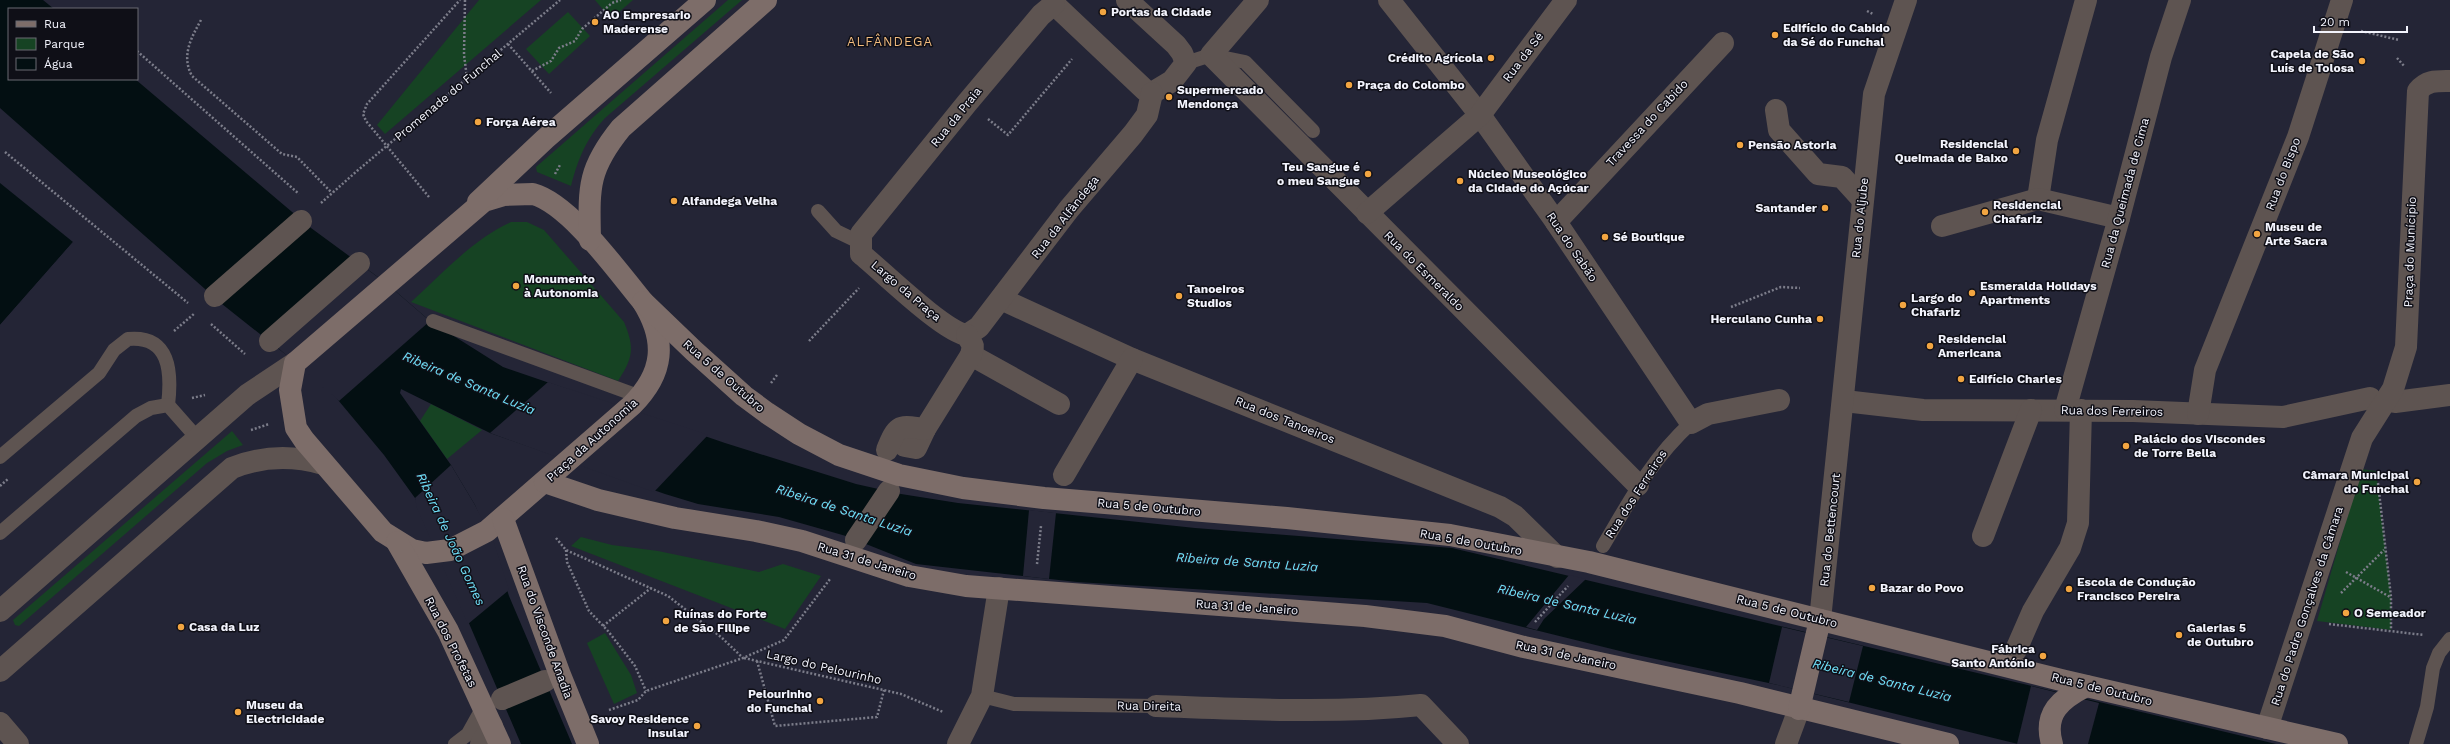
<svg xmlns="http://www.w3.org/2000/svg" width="2450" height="744" font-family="'Work Sans',sans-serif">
<rect width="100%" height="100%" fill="#242536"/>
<g fill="#164323">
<polygon points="479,0 541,0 385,134 377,125"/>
<polygon points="595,0 633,0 611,19"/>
<path d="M728,0H742L605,118C586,139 578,159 571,186L537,172L536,167Z"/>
<polygon points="568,12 590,36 549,74 526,49"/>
<path d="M511,222H527L544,230L624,322C635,348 633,358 618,381L411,302C442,274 473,239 511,222Z"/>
<polygon points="431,404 482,430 447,459 420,421"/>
<polygon points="232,431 243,445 227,451 207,463 19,626 15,625 13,620"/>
<polygon points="2361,469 2376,471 2391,597 2391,630 2317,621"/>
<polygon points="581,537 612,545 658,551 759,572 783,564 821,576 785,629 571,546"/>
<polygon points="605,633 631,675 637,693 614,704 587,643"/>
</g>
<g fill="#030f12">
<polygon points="0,0 43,0 54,9 9,9 9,79 135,79 311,228 386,283 430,321 503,367 725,443 856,484 901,494 958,503 1195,528 1452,548 2276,744 2018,744 1778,685 1632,654 1427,603 1077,582 916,564 846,536 779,517 698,504 665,494 490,433 401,389 400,393 451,465 475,505 496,556 509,596 572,744 521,744 415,498 384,455 328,388 222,304 0,108"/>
<polygon points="0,183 73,242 0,325"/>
</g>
<g fill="#242536">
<polygon points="73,242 74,243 0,327 0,325"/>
<polygon points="353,259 386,283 430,321 339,401 270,341"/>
<polygon points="548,382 678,425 708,435 654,492 490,433"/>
<polygon points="451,465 475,505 494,543 509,590 468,624 417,508 415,498"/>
<polygon points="1029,510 1056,513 1049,579 1023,576"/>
<polygon points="1569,575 1586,579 1544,619 1537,630 1526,627"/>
<polygon points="1782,627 1863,646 1849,702 1769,683"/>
<polygon points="2031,686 2099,703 2088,744 2017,744"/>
</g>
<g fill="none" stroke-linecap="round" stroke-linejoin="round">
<g stroke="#7c7d8a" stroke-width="2.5" stroke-dasharray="2 2" stroke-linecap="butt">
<polyline points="465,0 464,55 467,78"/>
<polyline points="1867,11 1873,14"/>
<path d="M201,20C191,38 181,56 192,76L282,154L297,157L332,193"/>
<polyline points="2361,31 2399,40"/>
<polyline points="508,44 551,93"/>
<polyline points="137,51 299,194"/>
<polyline points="2397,58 2405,67"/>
<polyline points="532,71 551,61 559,48 575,41 582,29 612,3 621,0"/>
<polyline points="988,119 1008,135 1072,59"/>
<polyline points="5,152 188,303"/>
<polyline points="555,174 560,165"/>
<polyline points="429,197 366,121 363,114 367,104 460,0"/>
<polyline points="321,203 357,171 560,0"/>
<polyline points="1731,307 1781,287 1800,288"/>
<polyline points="211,324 245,354"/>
<polyline points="174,331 195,313"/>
<polyline points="809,341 859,288"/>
<polyline points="771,383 777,375"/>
<polyline points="192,398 205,395"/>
<polyline points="251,430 269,424"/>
<polyline points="2378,483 2391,597 2391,630"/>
<polyline points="0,486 8,479"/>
<polyline points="556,538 566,550 668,596 721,637 743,658"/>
<polyline points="566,550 567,562 589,611 608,631 635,666 646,691"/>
<polyline points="1037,564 1041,526"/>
<polyline points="2346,572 2390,597"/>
<polyline points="2341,593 2384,550"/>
<polyline points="1535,622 1568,586"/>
<polyline points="2329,624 2424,635"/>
<polyline points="603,626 651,588"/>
<polyline points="744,658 901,694 943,712"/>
<polyline points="757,661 775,726 877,717 884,690"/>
<polyline points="609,710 638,700 646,691 743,658 784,640 830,579"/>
</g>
<g stroke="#5e5451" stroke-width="14">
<polyline points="1186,63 1211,55 1245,62 1313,131"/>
<polyline points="818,211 836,231 861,243"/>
<polyline points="433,321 641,397"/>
<path d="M0,457L99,373L114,350L128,339C170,335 172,372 168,405"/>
<polyline points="0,533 136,416 151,408 168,405 198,439"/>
<path d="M1603,546C1631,499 1650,461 1691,423"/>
<polyline points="982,696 1014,704 1156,706"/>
<polyline points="455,744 468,734 483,707"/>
<polyline points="2416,744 2427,707 2433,668 2439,653 2450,639"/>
</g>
<g stroke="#5e5451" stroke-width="22">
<polyline points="1258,0 1211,55 1638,485"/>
<polyline points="1389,0 1480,115 1556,222 1691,423 1708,414 1779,400"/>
<polyline points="1054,4 1145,90 1152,93 1172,81 1186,63 1182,53 1176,45 1127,0"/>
<polyline points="1776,110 1779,130 1818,174 1842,177 1862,199"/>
<polyline points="2038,199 2047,140 2086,0"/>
<polyline points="1367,213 1480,115 1566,0"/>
<polyline points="1556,222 1723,43"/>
<polyline points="1942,226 2038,199 2119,218"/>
<polyline points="215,296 301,221"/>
<polyline points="1001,299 1132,359 1500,507 1515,516 1557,557"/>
<path d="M967,335C944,332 882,271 861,254V234L967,103L1041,15L1054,4"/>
<polyline points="967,335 979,327 1069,209 1133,134 1147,115 1152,93"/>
<polyline points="270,341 359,263"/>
<polyline points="971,355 1059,404"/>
<polyline points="1853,402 1923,410 2133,411 2283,417 2370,398"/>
<polyline points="2395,402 2450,395"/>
<polyline points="2065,410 2119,218 2161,57 2180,0"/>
<polyline points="2198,414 2205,370 2298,137 2342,0"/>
<polyline points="904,440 905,446 916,448 925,429"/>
<path d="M887,450C898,423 899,426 925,429L971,355L973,346L967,335"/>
<polyline points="1064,475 1132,359"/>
<polyline points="1983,536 2031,410"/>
<polyline points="856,540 889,491"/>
<polyline points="0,611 247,395 295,363"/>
<polyline points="1820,620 1874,94 1906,0"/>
<polyline points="2016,650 2033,611 2070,548 2078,523 2081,410"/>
<path d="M0,671L232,468C262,456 292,455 323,464"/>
<polyline points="502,699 545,681"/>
<path d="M1156,706C1245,709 1333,714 1421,705L1458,744"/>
<polyline points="0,723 18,744"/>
<path d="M2267,728L2362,438L2393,389L2406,347L2418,91C2427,80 2437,81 2450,81"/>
<polyline points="481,744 492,726"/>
<polyline points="958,744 982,696 999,588"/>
<polyline points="1786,744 1799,709"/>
</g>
<g stroke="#7d6d69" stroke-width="22">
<path d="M533,194C570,204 618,272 643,302C667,341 664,373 632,405L487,531L450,550L426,553L412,550L383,532L304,440L296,428L290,390L295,363L484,201L504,195Z"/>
<polyline points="478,202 545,139 705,0"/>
<path d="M590,240C589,188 587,170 621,128L766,0"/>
<polyline points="643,302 694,351 744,396 767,413 799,434 839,455 899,475 963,488 1044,498 1287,518 1450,535 1589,562 2065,681 2337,744"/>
<polyline points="545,482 598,500 675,518 756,531 802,541 909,576 966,586 1365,616 1445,626 1524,647 1740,693 1948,744"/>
<polyline points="503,519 560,675 588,744"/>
<polyline points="397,542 448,631 500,744"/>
<polyline points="1799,709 1820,620"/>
<path d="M2052,744C2043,713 2061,699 2086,686"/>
</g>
</g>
<g fill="#f2a541" stroke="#0f0f17" stroke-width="1.5">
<circle cx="1103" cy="12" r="4"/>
<circle cx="595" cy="22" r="4"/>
<circle cx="1775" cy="35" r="4"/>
<circle cx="1491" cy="58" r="4"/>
<circle cx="2362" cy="61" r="4"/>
<circle cx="1349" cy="85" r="4"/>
<circle cx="1169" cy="97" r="4"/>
<circle cx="478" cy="122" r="4"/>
<circle cx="1740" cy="145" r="4"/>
<circle cx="2016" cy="151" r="4"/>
<circle cx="1368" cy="174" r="4"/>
<circle cx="1460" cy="181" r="4"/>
<circle cx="674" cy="201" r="4"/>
<circle cx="1825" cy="208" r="4"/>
<circle cx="1985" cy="212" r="4"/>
<circle cx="2257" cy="234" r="4"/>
<circle cx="1605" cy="237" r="4"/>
<circle cx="516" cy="286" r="4"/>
<circle cx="1972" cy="293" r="4"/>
<circle cx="1179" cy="296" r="4"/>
<circle cx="1903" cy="305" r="4"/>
<circle cx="1820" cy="319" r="4"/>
<circle cx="1930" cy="346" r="4"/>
<circle cx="1961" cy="379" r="4"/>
<circle cx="2126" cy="446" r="4"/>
<circle cx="2417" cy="482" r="4"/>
<circle cx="1872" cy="588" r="4"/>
<circle cx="2069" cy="589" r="4"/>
<circle cx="2346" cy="613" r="4"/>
<circle cx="666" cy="621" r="4"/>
<circle cx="181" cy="627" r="4"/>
<circle cx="2179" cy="635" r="4"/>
<circle cx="2043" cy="656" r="4"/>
<circle cx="820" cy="701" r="4"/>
<circle cx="238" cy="712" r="4"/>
<circle cx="697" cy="726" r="4"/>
</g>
<g text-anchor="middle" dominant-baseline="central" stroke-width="3" stroke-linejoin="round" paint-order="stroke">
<g font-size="12" font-weight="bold" fill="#f3f4fd" stroke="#0f0f17" text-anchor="start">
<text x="1111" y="12">Portas da Cidade</text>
<text x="603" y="15">AO Empresario<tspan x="603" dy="14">Maderense</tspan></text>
<text x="1783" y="28">Edifício do Cabido<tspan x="1783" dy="14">da Sé do Funchal</tspan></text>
<text x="2354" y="54" text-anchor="end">Capela de São<tspan x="2354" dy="14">Luís de Tolosa</tspan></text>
<text x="1483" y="58" text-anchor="end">Crédito Agrícola</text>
<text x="1357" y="85">Praça do Colombo</text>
<text x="1177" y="90">Supermercado<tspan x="1177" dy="14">Mendonça</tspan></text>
<text x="486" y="122">Força Aérea</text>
<text x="2008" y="144" text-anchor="end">Residencial<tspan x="2008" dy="14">Queimada de Baixo</tspan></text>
<text x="1748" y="145">Pensão Astoria</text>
<text x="1360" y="167" text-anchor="end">Teu Sangue é<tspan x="1360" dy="14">o meu Sangue</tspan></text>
<text x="1468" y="174">Núcleo Museológico<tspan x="1468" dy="14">da Cidade do Açúcar</tspan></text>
<text x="682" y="201">Alfandega Velha</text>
<text x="1993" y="205">Residencial<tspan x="1993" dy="14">Chafariz</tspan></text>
<text x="1817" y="208" text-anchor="end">Santander</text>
<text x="2265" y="227">Museu de<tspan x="2265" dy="14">Arte Sacra</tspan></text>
<text x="1613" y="237">Sé Boutique</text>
<text x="524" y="279">Monumento<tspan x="524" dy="14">à Autonomia</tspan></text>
<text x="1980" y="286">Esmeralda Holidays<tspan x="1980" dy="14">Apartments</tspan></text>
<text x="1187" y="289">Tanoeiros<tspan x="1187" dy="14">Studios</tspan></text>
<text x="1911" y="298">Largo do<tspan x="1911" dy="14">Chafariz</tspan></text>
<text x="1812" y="319" text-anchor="end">Herculano Cunha</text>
<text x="1938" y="339">Residencial<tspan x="1938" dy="14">Americana</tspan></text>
<text x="1969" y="379">Edifício Charles</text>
<text x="2134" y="439">Palácio dos Viscondes<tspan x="2134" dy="14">de Torre Bella</tspan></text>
<text x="2409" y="475" text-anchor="end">Câmara Municipal<tspan x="2409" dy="14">do Funchal</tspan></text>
<text x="2077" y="582">Escola de Condução<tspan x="2077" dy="14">Francisco Pereira</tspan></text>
<text x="1880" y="588">Bazar do Povo</text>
<text x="2354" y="613">O Semeador</text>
<text x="674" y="614">Ruínas do Forte<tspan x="674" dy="14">de São Filipe</tspan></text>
<text x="189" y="627">Casa da Luz</text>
<text x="2187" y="628">Galerias 5<tspan x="2187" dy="14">de Outubro</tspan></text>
<text x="2035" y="649" text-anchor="end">Fábrica<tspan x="2035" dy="14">Santo António</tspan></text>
<text x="812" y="694" text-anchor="end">Pelourinho<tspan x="812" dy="14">do Funchal</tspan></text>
<text x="246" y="705">Museu da<tspan x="246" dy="14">Electricidade</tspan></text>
<text x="689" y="719" text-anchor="end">Savoy Residence<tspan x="689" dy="14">Insular</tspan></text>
</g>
<g font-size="12" fill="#f3f4fd" stroke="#0f0f17">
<text transform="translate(1523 57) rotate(-53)">Rua da Sé</text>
<text transform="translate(448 95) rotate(-40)">Promenade do Funchal</text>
<text transform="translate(956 117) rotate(-51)">Rua da Praia</text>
<text transform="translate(1647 123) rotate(-47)">Travessa do Cabido</text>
<text transform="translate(2283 174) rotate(-69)">Rua do Bispo</text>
<text transform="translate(2125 193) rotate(-75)">Rua da Queimada de Cima</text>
<text transform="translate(1065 217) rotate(-52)">Rua da Alfândega</text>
<text transform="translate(1860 218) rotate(-84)">Rua do Aljube</text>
<text transform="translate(1572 247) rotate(56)">Rua do Sabão</text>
<text transform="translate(2410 252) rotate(-88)">Praça do Munícipio</text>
<text transform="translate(1424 271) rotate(45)">Rua do Esmeraldo</text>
<text transform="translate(906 291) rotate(40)">Largo da Praça</text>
<text transform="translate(724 376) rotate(41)">Rua 5 de Outubro</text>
<text transform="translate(2112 411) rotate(1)">Rua dos Ferreiros</text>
<text transform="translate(1285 420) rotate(22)">Rua dos Tanoeiros</text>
<text transform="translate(592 440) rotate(-42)">Praça da Autonomia</text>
<text transform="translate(1636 494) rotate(-57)">Rua dos Ferreiros</text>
<text transform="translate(1149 507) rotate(5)">Rua 5 de Outubro</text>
<text transform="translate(1830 530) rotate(-84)">Rua do Bettencourt</text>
<text transform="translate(1471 542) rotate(10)">Rua 5 de Outubro</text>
<text transform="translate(867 561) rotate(17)">Rua 31 de Janeiro</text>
<text transform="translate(2307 606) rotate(-72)">Rua do Padre Gonçalves da Câmara</text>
<text transform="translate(1247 607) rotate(4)">Rua 31 de Janeiro</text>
<text transform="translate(1787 611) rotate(14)">Rua 5 de Outubro</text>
<text transform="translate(545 632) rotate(70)">Rua do Visconde Anadia</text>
<text transform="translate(451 642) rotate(63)">Rua dos Profetas</text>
<text transform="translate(1566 655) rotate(12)">Rua 31 de Janeiro</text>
<text transform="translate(824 667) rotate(13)">Largo do Pelourinho</text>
<text transform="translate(2102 689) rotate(14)">Rua 5 de Outubro</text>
<text transform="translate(1149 706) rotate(1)">Rua Direita</text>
</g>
<g font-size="13" letter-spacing="1" fill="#f2bc7f" stroke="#0f0f17">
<text x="890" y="41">ALFÂNDEGA</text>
</g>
<g font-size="13" font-style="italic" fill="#71e1fa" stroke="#0f0f17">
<text transform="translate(469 383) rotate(23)">Ribeira de Santa Luzia</text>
<text transform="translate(844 510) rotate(18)">Ribeira de Santa Luzia</text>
<text transform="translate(451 539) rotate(65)">Ribeira de João Gomes</text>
<text transform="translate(1247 562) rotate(4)">Ribeira de Santa Luzia</text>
<text transform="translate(1567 604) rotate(13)">Ribeira de Santa Luzia</text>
<text transform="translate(1882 680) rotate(14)">Ribeira de Santa Luzia</text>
</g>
</g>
<rect x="8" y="8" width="130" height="72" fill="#0f0f17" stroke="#6a6b73"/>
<rect x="16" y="21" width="20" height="6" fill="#7d6d69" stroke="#6a6b73"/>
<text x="44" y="28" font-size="12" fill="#f3f4fd">Rua</text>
<rect x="16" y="38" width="20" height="12" fill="#164323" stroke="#6a6b73"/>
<text x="44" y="48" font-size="12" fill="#f3f4fd">Parque</text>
<rect x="16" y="58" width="20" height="12" fill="#030f12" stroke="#6a6b73"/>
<text x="44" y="68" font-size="12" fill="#f3f4fd">Água</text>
<path d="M2314 26v6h93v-6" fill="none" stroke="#f3f4fd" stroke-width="2"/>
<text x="2320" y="26" font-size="12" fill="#f3f4fd" stroke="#0f0f17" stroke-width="3" paint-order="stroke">20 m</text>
</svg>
